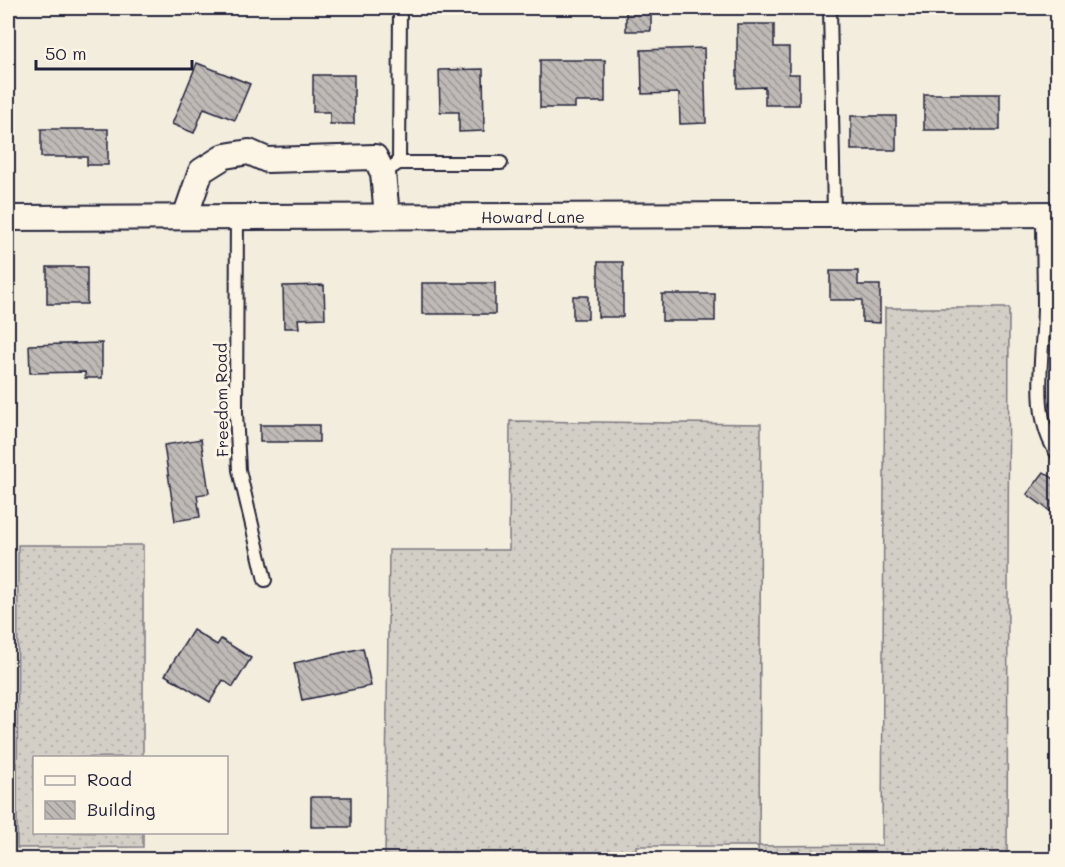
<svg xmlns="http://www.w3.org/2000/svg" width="1065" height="867" font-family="Mali,sans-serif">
<defs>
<pattern id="grass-dots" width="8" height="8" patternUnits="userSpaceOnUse" patternTransform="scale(1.5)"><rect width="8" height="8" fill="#d4cfc6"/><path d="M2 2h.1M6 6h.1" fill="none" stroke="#b6b1ab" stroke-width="1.8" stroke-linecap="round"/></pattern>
<pattern id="building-back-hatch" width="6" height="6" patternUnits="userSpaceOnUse" patternTransform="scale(1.5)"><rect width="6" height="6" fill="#bfbab6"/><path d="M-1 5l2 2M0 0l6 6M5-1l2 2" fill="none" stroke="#9b9795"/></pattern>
</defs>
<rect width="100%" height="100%" fill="#f3edde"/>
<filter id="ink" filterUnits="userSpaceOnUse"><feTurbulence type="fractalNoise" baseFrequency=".0167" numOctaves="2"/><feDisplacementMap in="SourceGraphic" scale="12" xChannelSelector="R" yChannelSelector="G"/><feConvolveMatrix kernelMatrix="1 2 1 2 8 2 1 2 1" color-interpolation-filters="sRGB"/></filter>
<g filter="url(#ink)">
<g fill="url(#grass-dots)" stroke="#7b7880" stroke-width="1.5">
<polygon points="885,308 1009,308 1007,859 759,859 758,846 636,846 636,860 385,859 389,550 509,550 510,421 761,424 759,846 882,845"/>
<polygon points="18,545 143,545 143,757 34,758 34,832 143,833 143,847 17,848"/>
</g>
<g fill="url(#building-back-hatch)" stroke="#22223b" stroke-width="1.5">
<rect x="626" y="8" width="25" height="23"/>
<polygon points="737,24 774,24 774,47 789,47 789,74 799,74 799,105 765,105 765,87 737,88"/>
<polygon points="704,48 706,123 680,124 679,93 642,94 641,50"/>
<polygon points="540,60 605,60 605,102 575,102 575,108 540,108"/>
<polygon points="197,63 250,84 235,120 204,108 194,133 172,124"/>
<polygon points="483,69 484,131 459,132 459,112 440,112 439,70"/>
<polygon points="313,75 354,75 354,124 330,124 330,112 313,112"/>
<rect x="924" y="94" width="76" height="36"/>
<rect x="851" y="116" width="45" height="34"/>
<polygon points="41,129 108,129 108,165 87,165 87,157 41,157"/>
<rect x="1053" y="252" width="5" height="60"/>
<rect x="598" y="262" width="25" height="55"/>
<rect x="47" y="267" width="40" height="37"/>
<polygon points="830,271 858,271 858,285 880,285 880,323 862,322 862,300 830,300"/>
<rect x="422" y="283" width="73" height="31"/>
<polygon points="324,285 325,318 298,319 299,328 284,328 283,286"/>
<rect x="662" y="294" width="53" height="27"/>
<rect x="573" y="296" width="15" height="23"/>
<polygon points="102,343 102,378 85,378 85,372 30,373 29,345"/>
<rect x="260" y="425" width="59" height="17"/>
<polygon points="201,439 209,493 197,495 200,517 175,521 164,445"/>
<polygon points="1044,472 1058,482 1058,517 1027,494"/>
<polygon points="193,630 217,645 221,639 251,658 233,687 223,680 210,702 165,675"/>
<polygon points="363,648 371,686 302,700 294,663"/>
<rect x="311" y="797" width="40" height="30"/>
</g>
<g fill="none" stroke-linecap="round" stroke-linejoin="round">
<defs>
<g id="service">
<polyline points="830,8 834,215"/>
<polyline points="399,163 501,163"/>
<polyline points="383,173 399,163 400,8"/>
<path d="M1043,214C1043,245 1044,276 1044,306C1044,352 1029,416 1058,455"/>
<polyline points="237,216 236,412 239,470 265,580"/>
</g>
<g id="minor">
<polyline points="185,217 201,171 225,156 249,152 267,160 375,157 383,173 387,216"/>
<path id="s1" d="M8,218L1058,214"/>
</g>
</defs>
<use href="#service" stroke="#22223b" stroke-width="16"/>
<use href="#minor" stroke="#22223b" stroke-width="28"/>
<use href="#service" stroke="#fcf5e5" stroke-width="12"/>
<use href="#minor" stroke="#fcf5e5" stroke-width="24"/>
</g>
</g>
<g text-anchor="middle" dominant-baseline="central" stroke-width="6" stroke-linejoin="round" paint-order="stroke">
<g font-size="16" fill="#22223b" stroke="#fcf5e5">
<text stroke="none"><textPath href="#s1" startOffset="525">Howard Lane</textPath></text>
<text transform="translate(221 400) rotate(-91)">Freedom Road</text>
</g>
</g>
<rect width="1065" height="867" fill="none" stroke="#fcf5e5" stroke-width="30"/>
<rect x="15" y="15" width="1035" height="837" fill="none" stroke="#22223b" stroke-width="2" filter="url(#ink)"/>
<rect x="33" y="756" width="195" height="78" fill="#fcf5e5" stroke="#a5a1a1" stroke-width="1.5"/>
<rect x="45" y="776" width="30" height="9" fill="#fcf5e5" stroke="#a5a1a1" stroke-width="1.5"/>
<text x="87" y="786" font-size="18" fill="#22223b">Road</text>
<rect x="45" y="801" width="30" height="18" fill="url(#building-back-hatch)" stroke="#a5a1a1" stroke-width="1.5"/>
<text x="87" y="816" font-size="18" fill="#22223b">Building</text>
<path d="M36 60v9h156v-9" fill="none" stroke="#22223b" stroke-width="3"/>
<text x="45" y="60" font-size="18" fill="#22223b" stroke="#fcf5e5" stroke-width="4.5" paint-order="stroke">50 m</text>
</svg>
